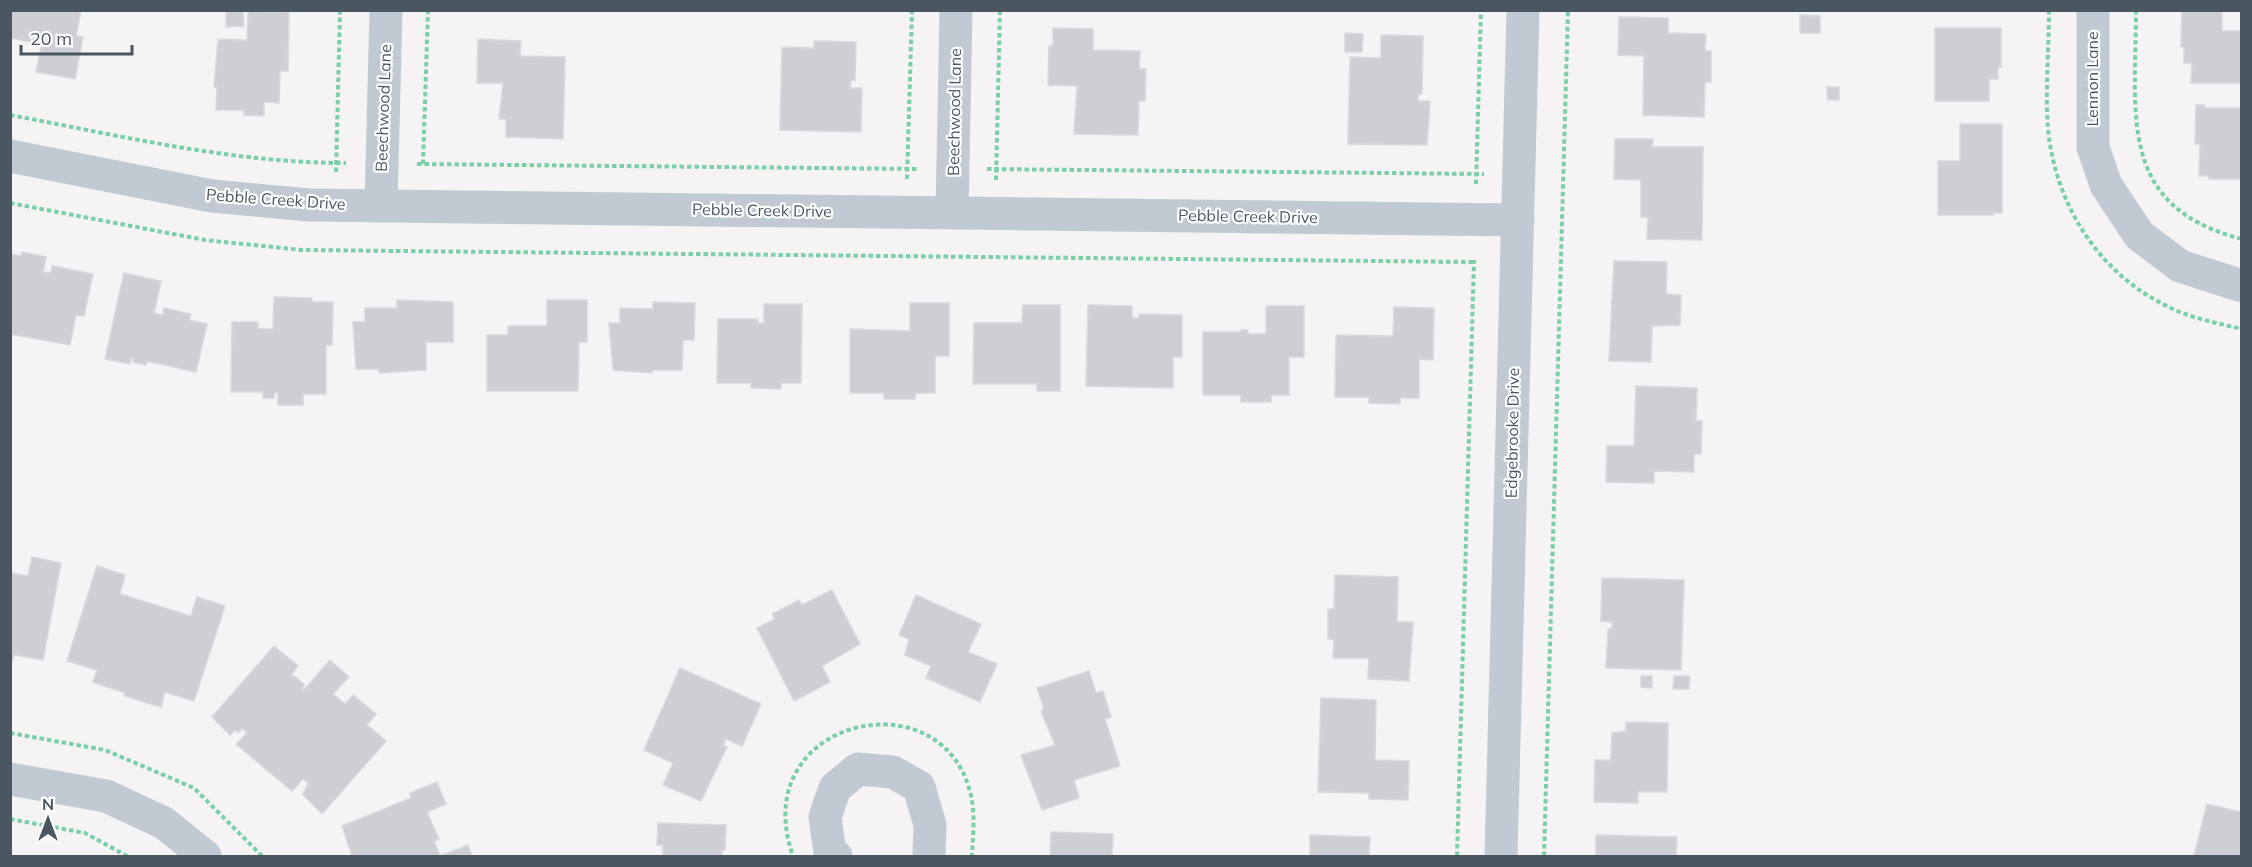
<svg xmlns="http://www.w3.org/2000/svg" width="2252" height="867" font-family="Mulish,sans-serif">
<rect width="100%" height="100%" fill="#f5f3f3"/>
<g fill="#cdcfd5" stroke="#d7d9de" stroke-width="1.5">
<polygon points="10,10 81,10 76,36 83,37 75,79 36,72 42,41 31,39 30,42 10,38"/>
<polygon points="226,10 243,10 244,26 226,27"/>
<polygon points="2182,10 2222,10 2222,31 2242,31 2242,83 2191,83 2192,63 2184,63 2184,47 2181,47"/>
<polygon points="248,11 289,12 288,71 280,71 279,103 264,102 264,116 244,115 244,110 216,110 217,87 214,87 218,39 247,40"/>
<polygon points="1800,15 1820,16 1820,33 1800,33"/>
<polygon points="1619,17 1668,18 1668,33 1706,34 1705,51 1711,51 1711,82 1705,82 1704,117 1643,115 1644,56 1618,55"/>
<polygon points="1053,28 1093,29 1093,50 1140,51 1139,69 1146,69 1145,101 1139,101 1138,135 1074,134 1077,86 1048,85 1049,46 1053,46"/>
<polygon points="1935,28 2001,28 2001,67 1998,67 1998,79 1989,79 1989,101 1935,101"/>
<polygon points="1345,33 1363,34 1362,52 1345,52"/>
<polygon points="1381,35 1423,36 1422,94 1418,94 1418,101 1430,101 1427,145 1348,144 1350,57 1381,58"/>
<polygon points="478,39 521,41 520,56 565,57 563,139 506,137 506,119 499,119 503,83 477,83"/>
<polygon points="814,41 856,42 855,80 851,80 850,88 862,88 861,132 780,130 782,47 814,48"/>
<polygon points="1827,87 1839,87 1839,100 1828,100"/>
<polygon points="2196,105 2205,105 2204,108 2242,108 2242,179 2209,179 2209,176 2199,176 2200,144 2195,144"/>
<polygon points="1960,124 2002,124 2002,213 1993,213 1993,215 1938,215 1938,161 1960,161"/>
<polygon points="1615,139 1653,139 1652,147 1703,147 1702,240 1647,239 1648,217 1641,217 1641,180 1614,179"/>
<polygon points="22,252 46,257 43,272 51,273 52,266 93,274 84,316 76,315 70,345 10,334 10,254 21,256"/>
<polygon points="1614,261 1667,262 1666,294 1681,295 1680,325 1652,326 1651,362 1609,361"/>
<polygon points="124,273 161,281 154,313 163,315 164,308 191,314 189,320 207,324 196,372 147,361 146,365 133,362 134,359 131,358 130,364 105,359"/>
<polygon points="274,297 312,298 312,302 333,302 332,345 326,345 326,394 303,394 303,405 278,405 278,393 274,393 274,398 263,398 263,392 231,392 232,322 258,322 258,329 273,329"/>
<polygon points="397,300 453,302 453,342 426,342 426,370 379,373 379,369 356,369 353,322 365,322 365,308 397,308"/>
<polygon points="547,300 587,300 587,342 579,342 578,391 487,391 487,335 508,335 508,326 547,326"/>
<polygon points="653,302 695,303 694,340 683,340 682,370 652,370 652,373 613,370 609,323 620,323 620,308 653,309"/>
<polygon points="910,303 949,303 949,356 935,356 935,393 915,393 915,399 884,399 884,393 850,393 850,329 910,331"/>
<polygon points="764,304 802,304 801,383 781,383 781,389 751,388 751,383 717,383 718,319 758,319 758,323 764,323"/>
<polygon points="1023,305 1060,305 1060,391 1037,391 1037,384 973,384 974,323 1022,323"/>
<polygon points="1088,305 1132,306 1132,318 1139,318 1139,314 1182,315 1182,357 1173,357 1173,388 1086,386"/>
<polygon points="1266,306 1304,306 1304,357 1289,357 1289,395 1271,395 1271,402 1241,402 1241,395 1203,395 1203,332 1241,332 1241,330 1248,330 1248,334 1266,334"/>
<polygon points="1394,307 1434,308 1433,360 1419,359 1419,398 1400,398 1400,404 1369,403 1369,397 1335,397 1336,335 1393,336"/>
<polygon points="1636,386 1697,388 1696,421 1702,421 1701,454 1694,454 1694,472 1654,471 1654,483 1606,482 1607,446 1634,446"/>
<polygon points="32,557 61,563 43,660 14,655 10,668 10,573 28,576"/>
<polygon points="97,566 125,575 120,594 191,616 197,597 225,606 194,701 165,692 161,707 125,696 125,693 93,682 97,670 67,661"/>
<polygon points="1335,575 1398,577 1397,622 1413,622 1409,681 1368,679 1369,658 1333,658 1334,639 1328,639 1328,609 1334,609"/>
<polygon points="1602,578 1684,580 1681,670 1606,668 1608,629 1612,629 1612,622 1601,621"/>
<polygon points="832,590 860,644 822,666 830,682 794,701 757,628 775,619 772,614 799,600 802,605"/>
<polygon points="916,595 981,624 968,652 997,664 980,702 926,678 931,666 905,655 909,639 899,635"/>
<polygon points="274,646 298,666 290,677 294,676 305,685 302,688 304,690 330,660 349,677 333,694 345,704 353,695 376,714 367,725 386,741 322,814 303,795 308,783 303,779 292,791 236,744 247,733 242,728 238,733 236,730 230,735 212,717"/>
<polygon points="680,668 761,704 742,746 726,739 723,746 727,747 701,801 663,785 673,763 644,750"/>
<polygon points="1089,671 1096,693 1103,691 1111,717 1105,719 1120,766 1074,780 1079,798 1042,810 1021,755 1055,745 1041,711 1044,709 1037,688"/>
<polygon points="1641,676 1652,676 1652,688 1641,687"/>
<polygon points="1674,676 1690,676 1689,689 1673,689"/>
<polygon points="1321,698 1376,700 1375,760 1409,761 1408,800 1369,799 1369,793 1318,792"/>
<polygon points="1626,722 1668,723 1667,792 1638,792 1638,803 1594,802 1595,760 1611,760 1612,733 1626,731"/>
<polygon points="437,782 446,804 427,812 439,839 434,841 440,856 468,845 472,856 352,856 342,826 411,798 410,793"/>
<polygon points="2207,804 2241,812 2242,856 2194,856"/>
<polygon points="658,823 726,825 725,850 722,850 722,856 663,856 663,845 657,845"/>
<polygon points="1051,832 1113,834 1112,856 1050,856"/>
<polygon points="1310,835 1370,837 1369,856 1310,856"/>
<polygon points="1596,835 1677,837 1676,856 1596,856"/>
</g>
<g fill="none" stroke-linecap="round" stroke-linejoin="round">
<g stroke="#7ad0a6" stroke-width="4" stroke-dasharray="4.5 3" stroke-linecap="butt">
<path d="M2049,10C2049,49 2045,90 2048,129C2056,210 2104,281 2180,312C2200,320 2221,324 2242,329"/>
<path d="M2136,10C2136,114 2116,207 2242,239"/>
<path d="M10,115C122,136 233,163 346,163"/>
<polyline points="417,164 919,169"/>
<polyline points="423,164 428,10"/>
<polyline points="987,169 1484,174"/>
<polyline points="336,172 340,10"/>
<polyline points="907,179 912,10"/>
<polyline points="996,180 1000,10"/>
<polyline points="1476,184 1481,10"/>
<polyline points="10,203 205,240 302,250 1474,262"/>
<polyline points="10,733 105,750 194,788 262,856"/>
<polyline points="10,819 85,833 127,856"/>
<path d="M792,853C748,721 936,676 969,788C976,810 973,834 972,856"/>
<polyline points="1457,856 1474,260"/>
<polyline points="1544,856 1568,10"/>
</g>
<g stroke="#c1cad2" stroke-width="33">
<polyline points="2093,10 2093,147 2106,185 2139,235 2180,266 2242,286"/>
<polyline points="10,156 212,196 309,205 1518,220"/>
<polyline points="381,205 386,10"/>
<polyline points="952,213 956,10"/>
<polyline points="10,779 106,796 164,823 205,856"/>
<polyline points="836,856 830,853 825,817 835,788 858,769 893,772 919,787 930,825 929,856"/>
<polyline points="1501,856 1523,10"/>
</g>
</g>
<g text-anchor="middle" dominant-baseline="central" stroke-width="4.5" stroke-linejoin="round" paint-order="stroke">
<g font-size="16" fill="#4a5661" stroke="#fff">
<text transform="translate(2092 79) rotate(-90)">Lennon Lane</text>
<text transform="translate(383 108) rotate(-88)">Beechwood Lane</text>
<text transform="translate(954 112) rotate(-89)">Beechwood Lane</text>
<text transform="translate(276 199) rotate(4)">Pebble Creek Drive</text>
<text transform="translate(762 210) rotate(1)">Pebble Creek Drive</text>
<text transform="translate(1248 216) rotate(1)">Pebble Creek Drive</text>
<text transform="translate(1512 433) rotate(-89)">Edgebrooke Drive</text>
</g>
</g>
<rect width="2252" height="867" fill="none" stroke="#4a5661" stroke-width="24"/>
<g transform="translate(48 819)" stroke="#ffffff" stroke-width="4.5" paint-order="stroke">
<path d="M0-4.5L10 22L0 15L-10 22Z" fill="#4a5661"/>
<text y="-9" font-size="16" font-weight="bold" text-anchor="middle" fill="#4a5661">N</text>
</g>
<path d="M21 45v9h111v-9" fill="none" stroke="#4a5661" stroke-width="3"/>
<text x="30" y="45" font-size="18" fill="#4a5661" stroke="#ffffff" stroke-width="4.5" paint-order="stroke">20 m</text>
</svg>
